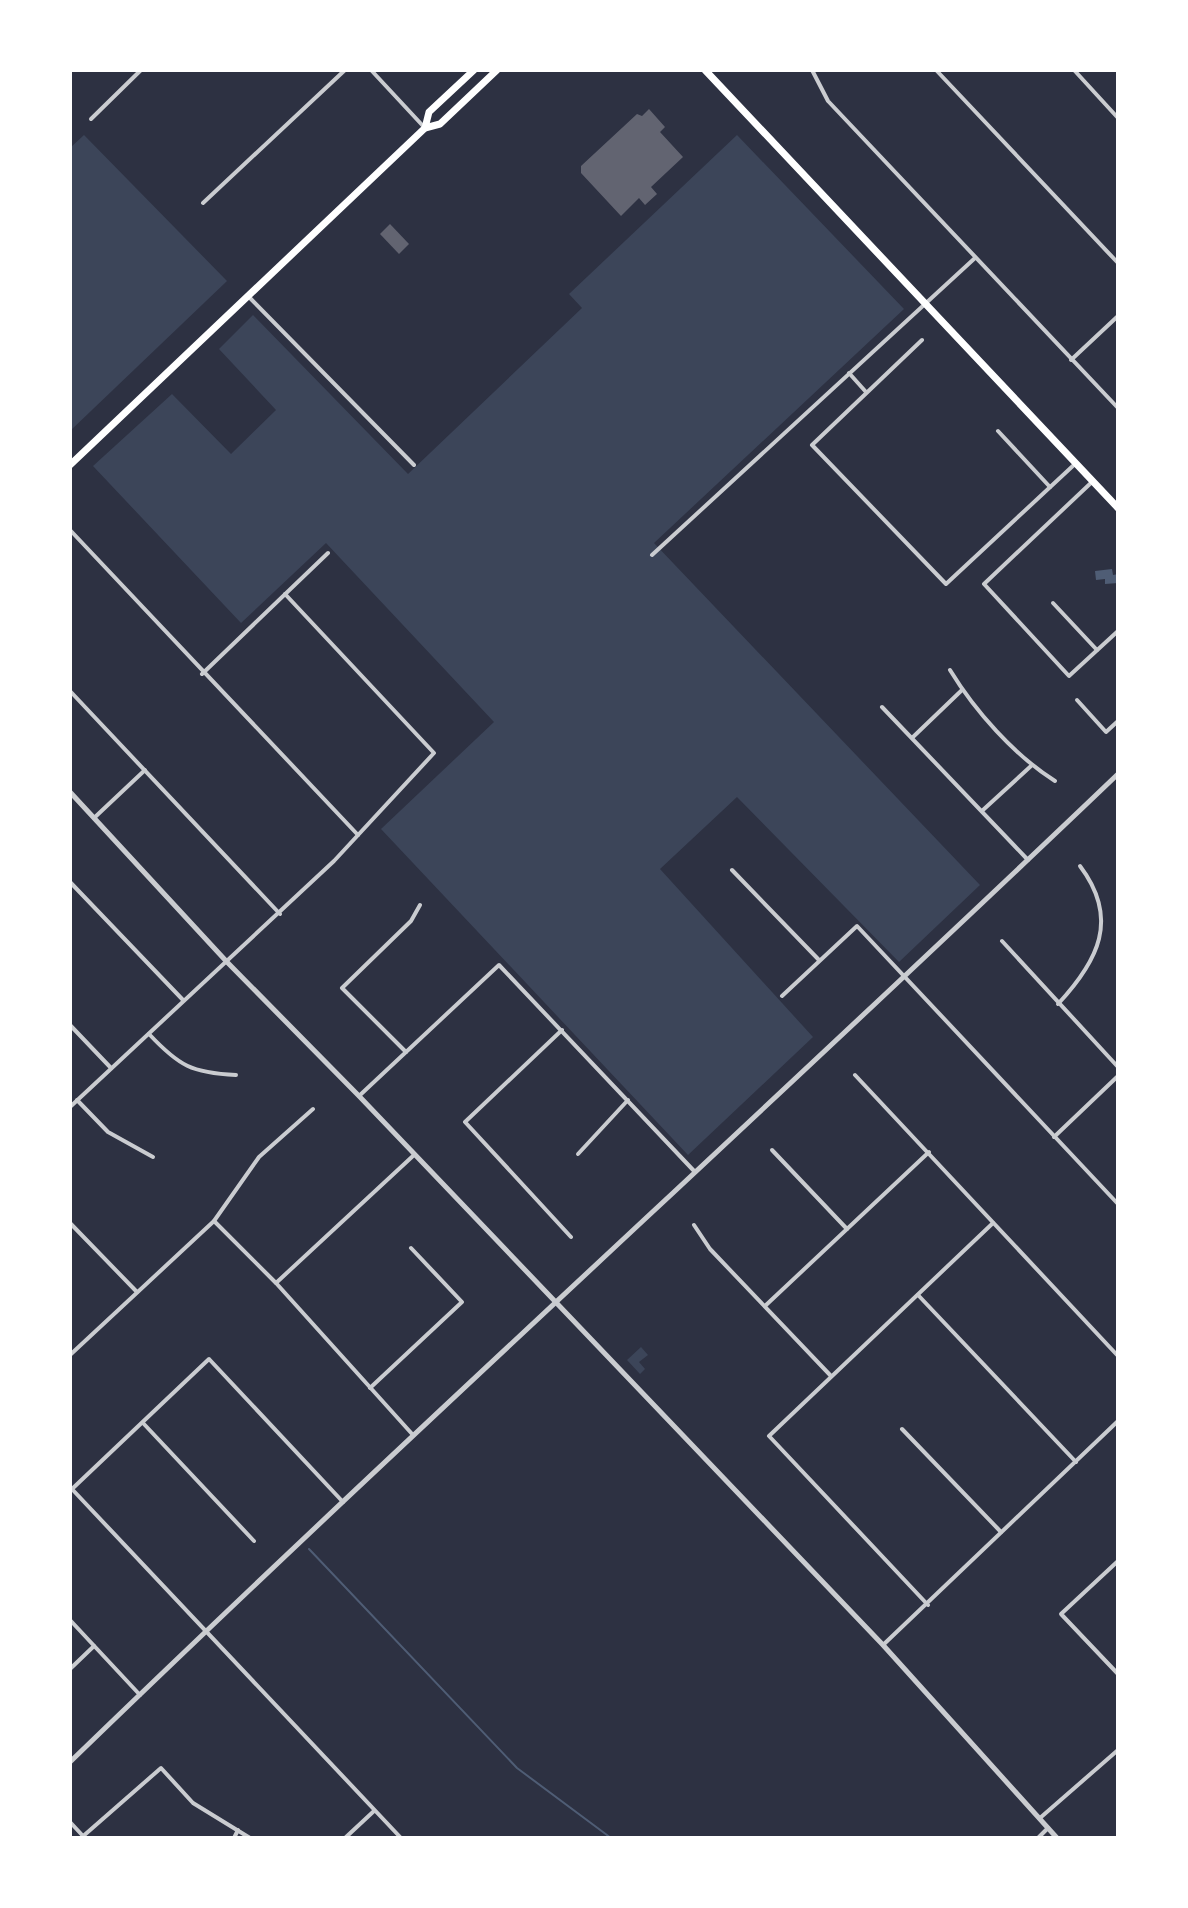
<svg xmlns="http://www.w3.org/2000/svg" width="1188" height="1908" font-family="Jost,sans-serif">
<rect width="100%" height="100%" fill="#2d3142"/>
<g fill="#3c4559">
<polygon points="84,135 227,281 70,431 70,148"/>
<polygon points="737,135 904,309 654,543 980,885 899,962 737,797 660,869 813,1037 688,1155 381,829 494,722 326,543 241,623 93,466 172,394 231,454 276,410 219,349 253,315 408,474 582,308 569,294"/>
<polygon points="641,1347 648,1355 639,1362 645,1369 640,1374 627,1360"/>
</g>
<polygon fill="#4f5d75" points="1112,569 1113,575 1118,574 1118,583 1105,584 1105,579 1096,580 1095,571"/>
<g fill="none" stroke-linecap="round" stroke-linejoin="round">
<polyline stroke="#4f5d75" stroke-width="2" points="309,1549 517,1768 611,1838"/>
</g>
<g fill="#626471">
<polygon points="649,109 665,127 660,132 683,157 651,187 657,194 645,205 639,198 621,216 581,173 581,166 637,114 642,116"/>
<polygon points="390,224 409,244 399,254 380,234"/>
</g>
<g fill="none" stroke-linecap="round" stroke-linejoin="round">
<g stroke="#caccd0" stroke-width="4">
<polyline points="371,70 424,127"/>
<polyline points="812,70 828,101 1118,408"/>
<polyline points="936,70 1118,263"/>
<polyline points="1074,70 1118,118"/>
<polyline points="91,119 141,70"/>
<polyline points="203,203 345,70"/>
<polyline points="249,297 414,465"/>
<polyline points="922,340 812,445 946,584 1076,463"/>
<polyline points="1071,360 1118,316"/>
<polyline points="849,373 866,392"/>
<polyline points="998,431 1050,487"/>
<polyline points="1093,481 984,584 1069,676 1118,631"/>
<polyline points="70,530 358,835"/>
<polyline points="652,555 975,258"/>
<polyline points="1053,603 1097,650"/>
<path d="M950,670C975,711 1014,755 1055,781"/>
<polyline points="202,674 328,553"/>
<polyline points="1118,680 1118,682"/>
<polyline points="70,691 280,914"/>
<polyline points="1077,700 1106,732 1118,721"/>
<polyline points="882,707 1028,860"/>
<polyline points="913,737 962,690"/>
<polyline points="983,810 1031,766"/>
<polyline points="94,818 145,770"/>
<polyline points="732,870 819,960"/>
<polyline points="70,882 183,1000"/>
<polyline points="1002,941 1118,1067"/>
<polyline points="782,996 857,926 1118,1204"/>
<path d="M1058,1004C1098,961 1120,919 1080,866"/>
<polyline points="70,1025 111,1068"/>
<polyline points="562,1030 465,1122 571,1237"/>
<path d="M149,1034C179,1066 192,1073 236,1075"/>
<polyline points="406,1052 342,988 411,921 420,905"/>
<polyline points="855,1075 1118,1356"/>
<polyline points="359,1096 499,965 695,1172"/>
<polyline points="77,1100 108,1132 153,1157"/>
<polyline points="70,1107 334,861 434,753 285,594"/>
<polyline points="1054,1137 1118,1076"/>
<polyline points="772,1150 847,1229"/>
<polyline points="578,1154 628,1100"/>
<polyline points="214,1221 276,1283 413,1435"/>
<polyline points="70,1223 137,1292"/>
<polyline points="694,1225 710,1249 831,1376"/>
<polyline points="276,1283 414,1155"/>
<polyline points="918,1295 1076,1462"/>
<polyline points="765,1306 929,1152"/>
<polyline points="70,1355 214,1221 259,1157 313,1109"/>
<polyline points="370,1388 462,1302 411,1248"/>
<polyline points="143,1423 254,1541"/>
<polyline points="902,1429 1001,1532"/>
<polyline points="70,1487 401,1838"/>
<polyline points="72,1489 209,1359 343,1502"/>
<polyline points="1118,1561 1061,1614 1118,1674"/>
<polyline points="928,1605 769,1436 993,1223"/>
<polyline points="70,1620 140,1695"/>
<polyline points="883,1645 1118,1421"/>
<polyline points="70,1669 94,1646"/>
<polyline points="1040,1818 1118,1750"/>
<polyline points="70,1822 83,1836"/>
<polyline points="81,1838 161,1768 193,1803 250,1838"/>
<polyline points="234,1838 238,1830"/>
<polyline points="345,1838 374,1811"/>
<polyline points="1038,1838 1048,1828"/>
</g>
<g stroke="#caccd0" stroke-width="5">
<polyline points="70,792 227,962 359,1096 883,1645 1057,1838"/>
<path d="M70,1762C415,1428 771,1106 1118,774"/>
</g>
<g stroke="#fff" stroke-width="7">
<polyline points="705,70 1118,508"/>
<polyline points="425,128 429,112 474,70"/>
<polyline points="70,465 425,128 440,124 497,70"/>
</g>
</g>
<rect width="1188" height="1908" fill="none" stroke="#ffffff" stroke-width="144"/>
</svg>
